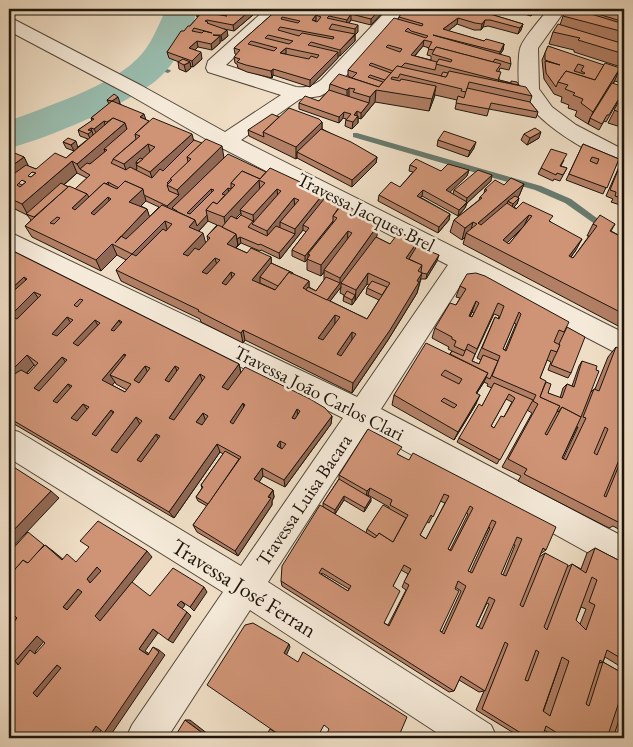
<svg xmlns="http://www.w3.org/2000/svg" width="633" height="747" font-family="'EB Garamond',serif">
<rect width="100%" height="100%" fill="#efdec5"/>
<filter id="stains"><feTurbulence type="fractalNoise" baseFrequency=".004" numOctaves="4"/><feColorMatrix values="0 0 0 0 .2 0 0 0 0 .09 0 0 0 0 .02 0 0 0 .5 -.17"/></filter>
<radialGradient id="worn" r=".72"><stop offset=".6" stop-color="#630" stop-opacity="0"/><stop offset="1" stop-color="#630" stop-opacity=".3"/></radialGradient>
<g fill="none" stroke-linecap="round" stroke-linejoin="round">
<g fill="#687a6e" fill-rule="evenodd">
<polygon points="151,64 170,70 171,71 168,73 149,67 149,65"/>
<polygon points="353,133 357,133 541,186 571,199 609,227 608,229 602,229 565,203 535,190 353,137"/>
</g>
<path fill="#9abdaf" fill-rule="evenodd" d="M166,9H198C191,31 180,56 164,73C140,100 44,140 9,148V121C45,107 111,86 137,59C151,46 158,26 166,9Z"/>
<defs>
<g id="minor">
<path d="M266,9H285L226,65L296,87C307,88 313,86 321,80L388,9H406L335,88L320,96L300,99L241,140L624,333V357L467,275L381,409L624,537V570L612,566L367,430L268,582L491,725L497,738H445L250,610L167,738H126L132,725L223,592L9,458V429L19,432L241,566L343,418L9,251V232L357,397L448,265L218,146L128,94L9,31V19L15,20L142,86L225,132L281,95L208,72L206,68L208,61Z"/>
<path d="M548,9H566L538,48L539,89L552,107L576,125L624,150V165C592,157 534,122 520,91C518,86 518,56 520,49C522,39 542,18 548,9Z"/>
</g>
</defs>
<use href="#minor" stroke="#52473a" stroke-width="2"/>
<use href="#minor" fill="#f5ead9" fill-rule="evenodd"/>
</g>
<g fill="#b27f65" stroke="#1d150c" fill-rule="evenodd">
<polygon points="197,9 260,9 234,31 224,29 228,36 222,41 220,41 220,43 212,50 198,47 195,50 202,59 193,67 190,66 191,68 186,72 179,69 178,62 179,62 169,58 167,52 184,31 190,26 198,17"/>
<polygon points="278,9 386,9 371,25 351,20 349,23 358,32 355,35 355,41 340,56 338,56 338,58 310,87 273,75 272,78 247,72 238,68 237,64 235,63 234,57 236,55 235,54 234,48"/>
<path d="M403,9H462L461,12L464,9H480V11L523,24L521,30L518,34L488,26L483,27L481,30H474L457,24L448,31L484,41L504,44L503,50L500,54L511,64L509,70L500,68L499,71V80L519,85L532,96L530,102L538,112L536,118L489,109L487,116L455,109L457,100L435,95L429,111L375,102L361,119L358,118V123L352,129L345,126L346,119L343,118L339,123L299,109V103L319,101L329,90L330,84L352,78L348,76V70L398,19L399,17L402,13ZM423,46L429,48L427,55L431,56V60L415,56Z"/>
<polygon points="507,9 537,9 531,16"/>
<polygon points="569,9 624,9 624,68 574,52 574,50 549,44 553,32 560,25 563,16"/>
<polygon points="548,46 618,73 624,71 624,84 615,81 613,84 622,94 606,122 604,121 599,130 588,124 575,116 577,111 568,108 569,105 561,102 562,97 554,94 544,79 542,60"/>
<polygon points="624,92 624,142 618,139 624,128 608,123"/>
<path d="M107,100L120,103V104L146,120L194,140L224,158L324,199L339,207L378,225L376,237L390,244L418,241L417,246L437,261L426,279H421L417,293L388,340L352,393L245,340L243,343L201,322L200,319L121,281L116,270L126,260L117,255L101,271L32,237L25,226L31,220L27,215L11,207L9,209V152L24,157L28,166L36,169L66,158L74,151L66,148L63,142L78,147L88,139L80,136L78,130L92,121L91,118L109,104ZM32,172L36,173L31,177L28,176ZM77,173L87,178L75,189L64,185ZM22,180L26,182L22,185L18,183ZM146,201L159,207L149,217L147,209L141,206ZM241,213V215L237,219L236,218ZM208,221L217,225L207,236L208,241L205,243L199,231ZM303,230L306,232L292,250V256L305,262L307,260V270L321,276L324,272V280L316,291L309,287V281L293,274V273L271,263V257L247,253L236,248L241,243L260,251L261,250L280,259ZM260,283L275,290L260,284ZM367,284L369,285L367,288L366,294L379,300L367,319L330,301L341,287L340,293L344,295L343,301L352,305Z"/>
<polygon points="279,117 322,122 322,129 377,157 376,163 352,187 297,158 296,159 249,136 248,130"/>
<polygon points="524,134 539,138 527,145 521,140"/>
<polygon points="438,140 474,148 468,157 437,146"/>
<polygon points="583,144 619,159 603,194 566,180"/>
<polygon points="564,160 561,166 567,168 560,181 554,179 553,181 538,174 541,168"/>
<polygon points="622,160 624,198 620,205 611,202 613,199 606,196"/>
<polygon points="410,165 441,171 469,170 467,176 449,192 453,194 454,190 491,181 467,203 465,208 458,216 422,196 420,197 450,214 449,220 438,233 378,201 379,195 400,187 413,172 409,171"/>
<path d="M524,184L519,196L518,197L519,198L517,204L513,207L550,221L576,250L571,257L573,258L589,236H587L593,224H615L611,231L624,238V329L463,244L465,237L462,240L450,232L454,220L479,200L480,197L484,193L485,189L504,185ZM522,228L509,244L507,243Z"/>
<path d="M9,249L239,364L241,373L332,416L331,424L285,487L263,476L259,482L273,490L274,497L272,501V505L238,556L197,532L193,525L207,506L198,501L196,497L202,488L201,485L223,454L220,452L174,518L9,421ZM34,365L36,366L28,374L27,373ZM115,382L116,384L127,390L125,392L112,385Z"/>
<path d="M460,286L567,327L571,373L568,378L548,370L551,362L547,360L540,378L546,382L548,393L560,398L563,388L567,384L572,386L579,366L582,361L590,393L594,389H595L608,357L616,347L623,451L624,450V532L613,526L609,528L518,481L521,476L502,467L532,413L527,410L497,464L457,442L459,438L482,406L492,388L487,386L488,384L484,382L477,393L476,404L454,440L392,405L394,395L450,354L452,351L448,349L449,347L432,338L435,328L456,305L460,298L456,297ZM472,312L474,313L472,317H470ZM494,314L499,316L498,319L495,317L477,358L481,360L479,364L472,361ZM514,323L516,324L505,350L503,349ZM506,399L512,402L504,417L494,428L491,426ZM577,427H578L563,459L562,458Z"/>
<path d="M399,455L546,550L540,554L539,557L545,553L567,567L572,564L581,569L587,553L595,548L624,563V664L618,665L605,657L603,662L599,663L603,662L624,674V672V738H557L544,730L542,738H522L476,710L484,691L479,692L459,680L454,691L449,692L282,586L281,581L366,533L367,529L389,508V507L368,495V496L371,501L364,512L344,500L335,514L323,507V503L339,479V475ZM440,501L445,503L426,539L420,535L427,522L429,523ZM466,513L468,514L450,550L448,549ZM489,527L490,528L470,572L468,571ZM513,544L515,545L503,575L501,574ZM401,570L408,574L402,587L406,590L388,625L384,623L393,586ZM322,573L349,589L348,591L321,574ZM455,587L461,591L442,632L440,631ZM487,603L489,604L479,627L476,626ZM581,607L586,609L580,624L576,620ZM560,663L543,712V711Z"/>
<polygon points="432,734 436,734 444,738 430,738"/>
</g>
<g fill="#916853" stroke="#1d150c">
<polygon points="252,9 260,9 234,31 233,25"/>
<polygon points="380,9 386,9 371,25 371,19"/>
<polygon points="460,9 462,9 461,12 456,18 457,12"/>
<polygon points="534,9 537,9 531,16"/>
<polygon points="203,10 204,16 197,17 196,11"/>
<polygon points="351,14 351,20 346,26 347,20"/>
<polygon points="316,15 316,21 312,20"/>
<polygon points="458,18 457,24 442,36 443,29"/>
<polygon points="485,20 483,27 481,30 482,24"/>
<polygon points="523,24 521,30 518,34 520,28"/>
<polygon points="358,25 358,32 355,35 355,41 340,56 340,50 355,35 355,29"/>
<polygon points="227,30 228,36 222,41 221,35"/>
<polygon points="220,36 220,43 212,50 211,44"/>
<polygon points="424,40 423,46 410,61 411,55"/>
<polygon points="197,41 198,47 190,55 189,48"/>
<polygon points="504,44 503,50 498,58 500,52"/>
<polygon points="286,48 286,54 280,53"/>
<polygon points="201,52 202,59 193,67 192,61"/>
<polygon points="338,52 338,58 310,87 310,80"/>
<polygon points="190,62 191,68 186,72 184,65"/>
<polygon points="620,68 615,80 591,118 590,118 588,124 593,112"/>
<polygon points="273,69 273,75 272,78 271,71"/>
<polygon points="436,86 434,98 429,111 432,99"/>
<polygon points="349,88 349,100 347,102 347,90"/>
<polygon points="376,90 375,102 361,119 361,113 369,103 370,97"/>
<polygon points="118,97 120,103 114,107 112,101"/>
<polygon points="357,111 357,118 358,116 358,123 352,129 354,115"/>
<polygon points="344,112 343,118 339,123 339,117"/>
<polygon points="144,114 146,120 140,117"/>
<polygon points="104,121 106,128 97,135 94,129"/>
<polygon points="322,122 322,134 297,152 297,158 296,159 296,147"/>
<polygon points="125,123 129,135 107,150 104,149 106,155 80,169 77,164"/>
<polygon points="91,128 93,134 91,141 88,134 88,130"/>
<polygon points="541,132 539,138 527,145 530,138"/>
<polygon points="192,134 195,146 154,184 150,172"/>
<polygon points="76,141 78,148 74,151 71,145"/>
<polygon points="476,142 474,148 468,157 470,151"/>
<polygon points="148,144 151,156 136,162 137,169 128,176 124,164"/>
<polygon points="222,146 224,158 169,212 167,206 179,195 177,190"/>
<polygon points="24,157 30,169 14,181 9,172 9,168"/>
<polygon points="377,157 376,163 352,187 352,180"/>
<polygon points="72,161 77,173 29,215 28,215 22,204"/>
<polygon points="469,170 467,176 445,197 446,190"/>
<polygon points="492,175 491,181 467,203 465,208 458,216 459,210 466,204 467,198"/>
<polygon points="259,180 260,192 240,210 241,213 226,229 224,217"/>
<polygon points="108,182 110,189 77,220 72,208 87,194"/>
<polygon points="524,184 519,196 511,203 508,201 506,208 474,235 478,223"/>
<polygon points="228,188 229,194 226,197 222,194"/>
<polygon points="143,189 146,201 134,213 129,202"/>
<polygon points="211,189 213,195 189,219 187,213"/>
<polygon points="277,189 278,200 254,225 253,215"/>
<polygon points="423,190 422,196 416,202 417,196"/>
<polygon points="324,193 324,205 303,225 303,230 280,259 279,253 295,234 295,229"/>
<polygon points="108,197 112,209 96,225 91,213"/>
<polygon points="294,198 295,210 280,222 280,228 268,242 267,231"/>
<polygon points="519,198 517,204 511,210 513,204"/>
<polygon points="147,209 151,221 124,250 115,243"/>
<polygon points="450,214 449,220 438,233 439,227"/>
<polygon points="207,215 208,221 192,238 189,227 195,220"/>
<polygon points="529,215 524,226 500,250 503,240"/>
<polygon points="165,221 168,233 136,265 132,254"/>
<polygon points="333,221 332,227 310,255 308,254 308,259 307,259 307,260 305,262 305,256"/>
<polygon points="473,222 470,234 466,233 465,237 462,240 465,228"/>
<polygon points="378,225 377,236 343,284 341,283 341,287 324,309 324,304 340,283 340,278"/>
<polygon points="348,231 347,243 324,270 324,272 321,276 321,265"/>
<polygon points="203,233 206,244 186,265 183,254"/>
<polygon points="236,234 238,245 229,255 227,244"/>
<polygon points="240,237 241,243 238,245 237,239"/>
<polygon points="582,239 576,250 563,267 569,256"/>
<polygon points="418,241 416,252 405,263 406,258"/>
<polygon points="112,244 117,255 101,271 96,260"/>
<polygon points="439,255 437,261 426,279 427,274"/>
<polygon points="271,257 272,269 260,277 260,283 254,291 252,280"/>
<polygon points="215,258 218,269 205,282 202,272"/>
<polygon points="231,272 233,283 224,294 222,283"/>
<polygon points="368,273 367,284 355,301 356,290"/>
<polygon points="422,273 417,293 388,340 352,393 353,383"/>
<polygon points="24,277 31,288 9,297 9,291"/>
<polygon points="309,281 309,292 303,288"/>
<polygon points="34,292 41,302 18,326 10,316"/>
<polygon points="355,295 355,301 352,305 352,300"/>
<polygon points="476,301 472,312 465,326 469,316"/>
<polygon points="335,315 335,326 318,348 318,338"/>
<polygon points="67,317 74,328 59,344 52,334"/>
<polygon points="95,320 100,330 80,353 73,343"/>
<polygon points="119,320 124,331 116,340 111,330"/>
<polygon points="243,330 245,340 243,343 241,333"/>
<polygon points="352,332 352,342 336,364 337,354"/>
<polygon points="124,354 129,364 110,375 115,382 108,390 102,380"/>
<polygon points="27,355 34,365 17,383 9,373"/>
<polygon points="62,357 69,367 41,397 34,388"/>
<polygon points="239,364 241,374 224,397 222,387"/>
<polygon points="145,366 149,376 139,390 134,380"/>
<polygon points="175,366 179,376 169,389 165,380"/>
<polygon points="488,373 484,382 471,402 476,393"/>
<polygon points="200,374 203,383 173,426 169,418"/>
<polygon points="68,384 74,393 60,410 53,401"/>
<polygon points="480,395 476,404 454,440 458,432"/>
<polygon points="243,403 245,412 232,431 230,422"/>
<polygon points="83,404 90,413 78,427 71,418"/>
<polygon points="297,409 298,418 292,426 292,418"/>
<polygon points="111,410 117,419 99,442 92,434"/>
<polygon points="203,413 206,422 200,430 196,422"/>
<polygon points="332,416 331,424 285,487 284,480"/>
<polygon points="136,417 141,426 117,458 111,450"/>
<polygon points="156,434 161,443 142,467 137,460"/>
<polygon points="280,441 281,449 277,446"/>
<polygon points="217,444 220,452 174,518 169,512"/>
<polygon points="262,468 263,476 256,487 254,479"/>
<polygon points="370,488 368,495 366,498 367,491"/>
<polygon points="273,490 274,497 272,501 272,505 238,556 235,551"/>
<polygon points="51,491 59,498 9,551 9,535"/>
<polygon points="344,496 344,500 335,514 335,510"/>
<polygon points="371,498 371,501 364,512 365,508"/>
<polygon points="45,545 53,551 70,565 62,560"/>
<polygon points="147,551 152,557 102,620 100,621 95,616"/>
<polygon points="97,567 104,573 90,583 87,579"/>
<polygon points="204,587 207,592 194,611 190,607"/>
<polygon points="78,589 86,594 67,610 63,607"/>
<polygon points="181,601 185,605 182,609 177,605"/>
<polygon points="187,612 191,616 173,643 168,640"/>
<polygon points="13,614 23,618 9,637 9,619"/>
<polygon points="153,629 158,633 145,651 154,657 148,655 139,649"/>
<polygon points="37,636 46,639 35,652 40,653 18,665 15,661"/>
<polygon points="289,644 290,647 286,656 284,653"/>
<polygon points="153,647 159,650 165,655 112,733 104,733"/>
<polygon points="57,665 66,667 37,697 33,693"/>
<polygon points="185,720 190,720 213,738 209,738"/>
<polygon points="96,726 104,726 96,738 88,738"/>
</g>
<g fill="#cf9476" stroke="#1d150c" fill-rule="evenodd">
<path d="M197,9H252L233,25L207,20L205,21L208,22L207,23L227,30L221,35H213L220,36L211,44L197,41L189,48L201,52L192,61L167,52L181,31H184L188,26H190L202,12L227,16L203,10L196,11ZM194,28L212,33L204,31L202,33L192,31Z"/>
<path d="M278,9H380L371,19L351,14L347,20L329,16L327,18L358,25L355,29L332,24L329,29L355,34L340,50L311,42L308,45L338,52L310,80L273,69L271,71L246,65L237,62L240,59L234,57L240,50L234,48ZM316,15L321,17L317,22L312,20ZM282,17L300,21L298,23L281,19ZM280,27L334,37L333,39L302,33L299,36L278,30ZM268,35L293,41L289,44L265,38ZM251,41L277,48L274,51L248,44ZM286,48L319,55L317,58L311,56L309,59L280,53Z"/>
<path d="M403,9H428L436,11L437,9L448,12L450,10L446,9H460L457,12L460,13L464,9H478L477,10L523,24L520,28L490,20H485L482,24L475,23L458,18L443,29L484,41L486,39L504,44L500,52L433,35L510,57L511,64L495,59L493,62L436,47L434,50L428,49L432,42L424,40L411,55L437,62L435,70L405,63L401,67L397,66L393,71L371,63L369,65L391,73L385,80L370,75L368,77L383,82L379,87L352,78L357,73L348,70L394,18L422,26L423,24L399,17L404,10H402ZM408,28L411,31L428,36L426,38L405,31ZM388,45L402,49L400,52L386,47Z"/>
<polygon points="569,9 605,9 624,14 624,22 582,9 581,11 624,24 624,32 563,16"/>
<polygon points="612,9 624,9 624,12"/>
<polygon points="558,24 624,44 624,54 578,40 580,38 553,32"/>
<path d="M548,46L604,65L595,80L566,71L558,82L556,87L546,73L545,61L560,65L545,60V53ZM578,64L584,66L581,71L585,73L584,74L574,71Z"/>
<polygon points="436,47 501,64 496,71 501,72 498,80 436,64 439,59 451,62 452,60 432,54"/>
<polygon points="183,59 190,62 184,65 178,62"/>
<polygon points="605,63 620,68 593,112 581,103 583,99 573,95 575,93 565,89 568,85 558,82 566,71 595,80"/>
<polygon points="397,66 446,77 449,71 526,87 532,96 469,82 466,92 461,91 462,89 400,74 398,78 392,77 391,79 400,81 401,79 436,86 432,99 376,90 370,97 353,92 355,89 349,88 347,90 330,84 339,74 379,87"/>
<polygon points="620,70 624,71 624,77 618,74"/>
<polygon points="443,72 448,73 446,77 441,76"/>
<polygon points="499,80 511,83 511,81 517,82 519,85 498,81"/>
<polygon points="612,83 624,87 624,90 609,115 607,115 602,124 590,118"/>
<polygon points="467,88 530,102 538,112 491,103 489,109 456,103 458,96 464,98"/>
<polygon points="329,90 369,103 361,113 357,111 354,115 358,116 353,122 346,120 351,114 344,112 339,117 299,103 305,96 319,101"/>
<polygon points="624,92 624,114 614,110"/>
<polygon points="114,94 118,97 112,101 144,114 140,117 149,121 135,134 136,139 113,159 113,160 111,163 126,170 130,167 152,178 160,169 163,171 194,140 202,143 187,157 188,162 167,183 169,184 167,185 169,191 179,195 167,206 144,195 143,189 125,181 119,188 108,182 106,184 104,183 89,197 87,194 75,189 90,175 80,169 87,163 90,164 107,150 104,149 127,129 125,123 113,118 107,122 104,121 94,129 91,128 88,130 92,131 88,134 78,130 94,119 91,118 112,101 107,100"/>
<polygon points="289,108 319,119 322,122 296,147 263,132"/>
<polygon points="272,114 279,117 263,132 264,137 248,130"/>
<path d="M113,118L125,123L77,164L72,161L22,204L9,198V170L15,173L26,165L36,169L55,153L66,158ZM32,172L36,173L31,177L28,176ZM22,180L26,182L20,187L17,185Z"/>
<polygon points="153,118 192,134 150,172 136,165 155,147 148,144 124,164 113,159 140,136 135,134"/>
<polygon points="624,127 624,134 621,133"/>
<polygon points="535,128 541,132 530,138 524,134"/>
<polygon points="321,129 351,142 377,157 352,180 297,152"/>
<polygon points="444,131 476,142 470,151 438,140"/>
<polygon points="68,138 76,141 71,145 63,142"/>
<polygon points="206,139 222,146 177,190 167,185 172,180 170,179 191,159 187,157"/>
<path d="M583,144L619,159L607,188L569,174ZM592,157L599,159L597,164L590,161Z"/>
<polygon points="551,149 567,154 560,166 567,168 563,175 557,173 556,175 541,168"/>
<polygon points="10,151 24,157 9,168 9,152"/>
<path d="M228,154L266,172L260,179L242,171L231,183V189L228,188L222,194L225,195L217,204L213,202L206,210L207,215L197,226L195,220L176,211H177L172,208ZM211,189L214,190L190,214L187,213Z"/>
<polygon points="140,158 143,159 138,163 136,162"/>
<polygon points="416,159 441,171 448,164 469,170 446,190 467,202 459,210 423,190 417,196 450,214 439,227 379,195 391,182 400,187 417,168 410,165"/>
<polygon points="622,160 624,161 624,199 615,196 616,192 610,190"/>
<polygon points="270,168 324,193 295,229 280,222 299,200 294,198 267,231 252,224 281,191 277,189 253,215 240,210 265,183 259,180 224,217 206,210 213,202 217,204 235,185 231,183 242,171 260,179"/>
<polygon points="478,170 492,175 467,198 454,190"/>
<path d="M511,178L524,184L478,223L481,225L507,203L516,209L523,202L553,216L549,221L582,239L569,256L573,258L597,226L593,224L600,215L615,224L610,231L624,238V276L622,275L619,280L624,283V314L466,233L477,224L473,222L465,228L454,220L482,198L480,197L487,190L485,189L495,180L504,185ZM529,215L532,216L509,244L503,240Z"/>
<path d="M125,181L143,189L129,202L147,209L115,243L121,236L126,239L162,205L195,220L189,227L203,233L183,254L188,256L195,248L199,250L210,238L207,236L218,225L236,234L227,244L247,253L251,248L271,257L252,280L275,290L289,272L309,281L303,288L367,319L390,283L368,273L356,290L341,283L376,237L390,244L399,232L418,241L406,258L422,265L418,271L422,273L417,281L419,282L390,330L353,383L243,330L241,333L198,311L199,310L116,270L132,254L136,256L163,229L166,231L172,224L165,221L132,254L112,244L96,260L25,226L69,186L87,194L72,208L75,210L104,183L117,189ZM108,197L111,199L94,215L91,213ZM57,217L60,218L54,224L50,223ZM215,258L220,260L207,274L202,272ZM231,272L235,274L226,285L222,283ZM335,315L340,317L323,340L318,338ZM352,332L356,334L341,356L337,354Z"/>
<polygon points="61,183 68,187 34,217 26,214"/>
<polygon points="515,196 519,198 513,204 508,201"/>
<polygon points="324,199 339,207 333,216 333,221 305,256 292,250 309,228 303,225"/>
<polygon points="343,203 361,214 359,217 378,225 340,278 324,270 352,233 348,231 321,265 307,259 310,255 308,254 337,218 333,216"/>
<polygon points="241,215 253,221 248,227 267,236 276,226 295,234 279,253 260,244 259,245 240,237 237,239 236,234 222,227 231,216 237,219"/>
<polygon points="417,246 439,255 427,274 422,273 421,272 422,265 409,259"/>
<path d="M9,249L239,364L222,387L228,390L245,367L310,399L325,408L332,416L284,480L262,468L254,479L273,490L268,497L271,498L235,551L193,525L241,457L217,444L169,512L9,418V295L27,279L24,277L9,291ZM34,292L41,295L17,319L10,316ZM80,299L83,300L77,307L74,305ZM67,317L73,320L57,336L52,334ZM95,320L100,323L78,346L73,343ZM119,320L122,322L114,331L111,330ZM124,354L126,355L110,375L131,384L125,392L102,380ZM27,355L38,363L28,374L21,370L13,375L9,373ZM62,357L67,360L39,391L34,388ZM145,366L150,368L139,383L134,380ZM175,366L179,368L169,382L165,380ZM200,374L205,377L174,420L169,418ZM68,384L72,386L57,403L53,401ZM243,403L245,405L233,424L230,422ZM83,404L89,407L77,421L71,418ZM297,409L300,411L295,419L292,418ZM111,410L114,412L96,436L92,434ZM203,413L208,416L202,425L196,422ZM136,417L142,421L117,453L111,450ZM156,434L160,436L141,462L137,460ZM280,441L286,444L282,449L277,446Z"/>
<polygon points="271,263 293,273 292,274 289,272 278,286 260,277"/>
<path d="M476,273L485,276L569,322L564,332L559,330L554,342L560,345L557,352L551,350L540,378L546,381L540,397L560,406L545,434L547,435L562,407L581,417L562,458L566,460L586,418L583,417L594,389L599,391L616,347L624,351V448L604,496L606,497L624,453V521L619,518L618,522L524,474L527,469L508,459L538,404L533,401L536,395L492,376L500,356L482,348L495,317L499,319L504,306L498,303L477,349L468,344L465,351L454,346L456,341L452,339V337L435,328L450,303L456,305L466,289L460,286L467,274ZM476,301L479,303L472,317L469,316ZM519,312L521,314L506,351L503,349ZM605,427L608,429L597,455L594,453Z"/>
<polygon points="326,277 340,283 327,300 306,290 308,287 316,291"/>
<polygon points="372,281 387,287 382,295 367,288"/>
<polygon points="347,291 355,295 352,300 344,296"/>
<polygon points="567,327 585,337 571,373 551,365 554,358 557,352 560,345 559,344"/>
<path d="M426,343L488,373L476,393L480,395L458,432L394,395ZM445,370L462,379L459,384L441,375ZM444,398L457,405L454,408L441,401Z"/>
<polygon points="466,349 475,354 472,361 479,364 483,355 498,361 490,379 486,377 488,373 450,354 452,351 463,356"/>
<polygon points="582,361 597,366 596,370 599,371 581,417 562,407 558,412 557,411 560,406 540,397 546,382 551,384 548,393 562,398 567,384 574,387"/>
<path d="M494,383L533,400L500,460L459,438L479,404L482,406ZM509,394L515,398L504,417L501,416L494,428L491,426Z"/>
<path d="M368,429L402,447L397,454L409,460L413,453L556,527L546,550L543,548L520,605L523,607L545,553L568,565L544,627L547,630L572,564L586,573L595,548L624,563V660L607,650L603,662L600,660L586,704L589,706L603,662L624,674V698L621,696L607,738H565L546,726L542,738H529L482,709L508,644L505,642L485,691L461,676L454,691L281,581L282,566L320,505L375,538L379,533L393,542L408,515L390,505L392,500L370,488L367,491L339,475ZM444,494L449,496L426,539L420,535L431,515L433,517ZM470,506L473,508L451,551L448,549ZM492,520L496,522L472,573L468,571ZM517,537L522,539L506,576L501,574ZM404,565L411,569L404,582L409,585L389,626L384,623L400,591L393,586ZM322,568L351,586L348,591L319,573ZM592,577L597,580L589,602L595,605L586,630L576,620ZM458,581L466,586L444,634L440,631L459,591L455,589ZM489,597L495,600L482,629L476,626ZM536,650L539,652L528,681L525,680ZM562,657L569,661L550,716L543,711Z"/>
<polygon points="225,451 239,459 208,504 196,497 203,487 201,485"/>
<polygon points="9,464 51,491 9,535"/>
<polygon points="339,479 371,498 365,508 344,496 335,510 323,503"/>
<polygon points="383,505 406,518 393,542 379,533 377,536 367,529"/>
<path d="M98,521L147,551L95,616L100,621L132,582L150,596L173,568L204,587L190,607L181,601L177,605L187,612L168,640L153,629L139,649L148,655L153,647L159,652L104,733L96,726L88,738H14L9,734V628L17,618L13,614L9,619V576L23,560L27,563L45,545L62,560L67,554L76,562L89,547L80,541ZM97,567L101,571L90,583L87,579ZM78,589L82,592L67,610L63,607ZM37,636L45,643L35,654L30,650L18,665L15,661ZM57,665L61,668L37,697L33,693Z"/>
<polygon points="28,532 44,545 28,563 23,560 9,576 9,553"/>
<polygon points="253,623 289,644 284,653 298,662 303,652 407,717 398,738 325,738 329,729 324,725 317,738 284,738 207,685 245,625"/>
<polygon points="624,705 624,738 613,738"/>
<polygon points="185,720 209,738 174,738"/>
<polygon points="270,729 284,738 265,738"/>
<polygon points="436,734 444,738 435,738"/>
</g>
<g text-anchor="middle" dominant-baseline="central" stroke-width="5" stroke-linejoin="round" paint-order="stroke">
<g font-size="19" fill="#1d150c" stroke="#f5ead9">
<text transform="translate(366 212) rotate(27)">Travessa Jacques Brel</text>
<text transform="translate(319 393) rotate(27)">Travessa João Carlos Clari</text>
<text transform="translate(304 500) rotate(-56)">Travessa Luisa Bacara</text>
</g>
<g font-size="22" fill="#1d150c" stroke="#f5ead9">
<text transform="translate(244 588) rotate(32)">Travessa José Ferran</text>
</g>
</g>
<rect width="633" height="747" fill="none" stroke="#efdec5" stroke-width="30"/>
<rect x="10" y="10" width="613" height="727" fill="none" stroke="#1d150c" stroke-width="2.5"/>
<rect x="15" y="15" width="603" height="717" fill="none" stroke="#1d150c"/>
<rect width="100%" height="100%" filter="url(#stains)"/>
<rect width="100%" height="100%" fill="url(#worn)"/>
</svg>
